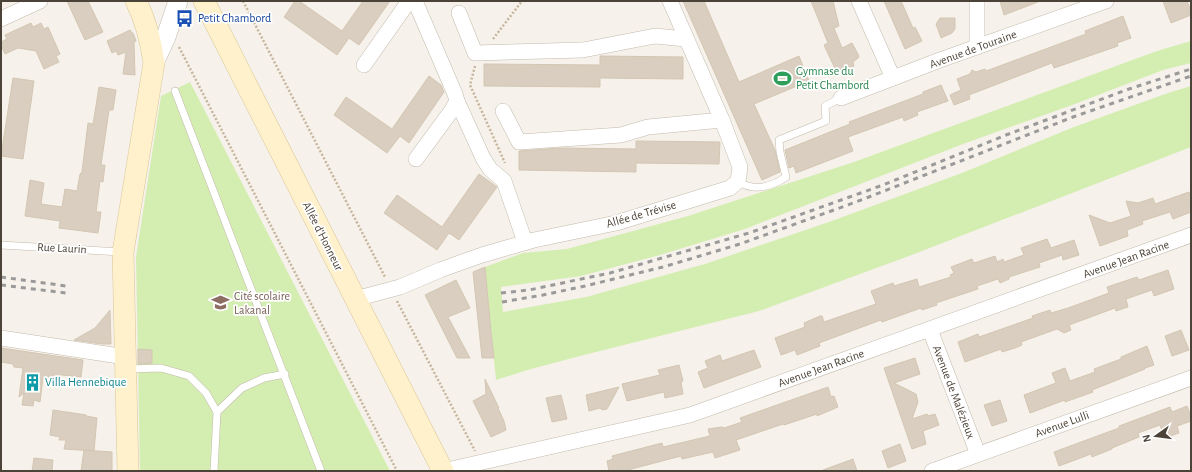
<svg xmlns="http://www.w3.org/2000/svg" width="1192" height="472" font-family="'Alegreya Sans',sans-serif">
<rect width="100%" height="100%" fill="#f6f2eb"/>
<g fill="#d4edb1">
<polygon points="1191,41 1191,63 1163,70 1075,104 963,144 745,229 660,255 581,276 501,287 503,312 586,297 705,264 829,222 962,173 1074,127 1168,93 1191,86 1191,147 909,256 759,311 580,356 531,369 496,380 485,267 523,253 567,249 688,216 854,162 1157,51"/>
<polygon points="190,82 390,471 140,471 136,257 161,96"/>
</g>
<g fill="#d9cebf" stroke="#d4c6b2">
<polygon points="67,1 88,1 103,32 85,40"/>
<polygon points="295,1 299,1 342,31 363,1 390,1 359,45 349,38 337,55 284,17"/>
<polygon points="683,1 704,1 739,82 799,56 809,81 754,104 775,150 780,172 762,180"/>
<polygon points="811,1 833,1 839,26 834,28 842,48 852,43 859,56 858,58 853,62 854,66 837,73 824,45 828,43"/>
<polygon points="884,1 901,1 913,28 915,27 922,41 905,49"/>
<polygon points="1000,1 1038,1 1038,2 1004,15"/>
<polygon points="1163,1 1187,1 1191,11 1191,15 1171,23"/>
<polygon points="1123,16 1131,38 1117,43 1118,46 1054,68 1052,63 969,95 970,99 954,105 950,95 961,90 957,79 970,74 972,70 976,72 985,69 986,71 1086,34 1085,31"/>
<polygon points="940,18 955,18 955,29 952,33 941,38 936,24"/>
<polygon points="31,23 33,27 41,23 44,29 48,27 60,54 56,56 59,62 44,69 36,51 18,48 5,54 1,45 1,42 7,39 5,35"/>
<polygon points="130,30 132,33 133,33 136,41 134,42 135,75 123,74 126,52 118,55 116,51 112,53 107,41"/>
<polygon points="600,56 683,57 683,79 600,78 600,87 484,86 484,64 600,65"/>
<polygon points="429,76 441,85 444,92 409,143 400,136 387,153 334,115 346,97 392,129"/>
<polygon points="13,78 34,81 23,159 1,156"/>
<polygon points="941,85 948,101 917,112 918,115 904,121 903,117 848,137 853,151 796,173 794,166 789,168 785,150 850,124 849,122 923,94 923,92"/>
<polygon points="99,87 116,90 113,110 109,110 101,165 105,165 103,182 100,181 96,212 101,212 98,233 59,228 60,221 25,216 30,180 44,183 41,204 62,207 65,189 77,191 80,174 82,172 88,123 93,124"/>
<polygon points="636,141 720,142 719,164 636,163 636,172 519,170 519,151 560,148 636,149"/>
<polygon points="479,174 497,187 459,240 449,233 437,250 384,213 397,195 442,227"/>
<polygon points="1189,192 1191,198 1191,212 1173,219 1170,212 1142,221 1143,224 1127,230 1128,236 1100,246 1089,215 1110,223 1131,216 1126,201 1138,203 1153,198 1155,204"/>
<polygon points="1047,239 1051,248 1074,240 1079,255 1063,260 1062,255 1039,263 1040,267 1009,277 1009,279 1000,283 998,279 977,286 978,289 936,303 937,305 922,310 921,308 882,322 881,320 819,343 820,346 797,355 795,350 781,355 775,338 805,327 804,323 820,316 822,316 824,322 876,304 871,291 893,283 894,286 917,279 919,287 951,277 950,275 954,273 951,267 972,259 974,263 995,256 997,262 1003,259 1004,262 1024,255 1021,248"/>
<polygon points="485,267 491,332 494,358 482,358 473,272"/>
<polygon points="1168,270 1174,289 1154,296 1152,290 1126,299 1128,307 1116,311 1115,308 1069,325 1071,330 1064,333 1057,329 1021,342 1022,345 1015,348 1002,352 1001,349 965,362 958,342 978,334 979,337 1033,318 1032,316 1050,310 1051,313 1068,308 1109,293 1107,287 1137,277 1139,280"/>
<polygon points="456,280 470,308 448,317 470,358 457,358 425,295"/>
<polygon points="110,310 111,344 102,344 74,340 95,328"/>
<polygon points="1181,330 1189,350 1172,356 1165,336"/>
<polygon points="1147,346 1154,365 1145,368 1145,369 1092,390 1093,392 1065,402 1065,400 1030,413 1024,395 1056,383 1052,373 1065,368 1070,381 1095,372 1094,369 1121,359 1121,357"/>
<polygon points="1,348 83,360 81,377 62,375 43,378 40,402 34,400 33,406 22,405 24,393 19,397 23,368 14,367 13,364 1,362"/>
<polygon points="138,349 152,350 152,363 138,364"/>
<polygon points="754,350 761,367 704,388 698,372 708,368 705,361 720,355 722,361"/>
<polygon points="915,358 920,374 894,383 916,394 918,402 912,419 927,414 928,416 935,414 939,425 923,431 926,444 912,449 884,368"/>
<polygon points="679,365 683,381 681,382 683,394 665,398 664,392 627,401 622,384 660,375 658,370"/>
<polygon points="485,379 499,408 498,408 504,421 506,430 491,437 473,401 486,394"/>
<polygon points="619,387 607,409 602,410 600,408 589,411 586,395"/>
<polygon points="828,387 831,397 834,396 838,407 817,416 817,414 784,425 783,424 736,440 740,450 715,458 713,452 682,459 681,456 624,471 609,471 607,461 613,459 612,456 662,443 663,447 710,436 708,429 722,427 724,428 742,422 740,418"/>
<polygon points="561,395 567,419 552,422 546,398"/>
<polygon points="1000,400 1007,421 992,426 984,405"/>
<polygon points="1187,406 1191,416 1191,421 1177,426 1179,433 1165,438 1160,425 1138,433 1139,437 1112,448 1112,449 1092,457 1091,454 1059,466 1054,452 1119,428 1119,426 1170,407 1172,412"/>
<polygon points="53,410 86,415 86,416 97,418 94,451 64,449 66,440 59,440 60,437 50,435"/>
<polygon points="900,444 906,461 888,468 882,451"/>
<polygon points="84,450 112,452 112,471 81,471"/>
<polygon points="34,458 53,460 52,471 32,471"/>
<polygon points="853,459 857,471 823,471 823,470"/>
</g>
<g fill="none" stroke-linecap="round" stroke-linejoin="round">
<defs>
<g id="service">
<polyline points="175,91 321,471"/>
<path d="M738,181C753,192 771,187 786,177L780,152L779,140L826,121L825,106L841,98"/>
<polyline points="1,245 121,252"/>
<polyline points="128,369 161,368 189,376 206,393 217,412"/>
<polyline points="214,471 217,412 242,388 264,378 285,374"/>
</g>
<g id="minor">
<polyline points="415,1 455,94 457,101 452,110 416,159"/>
<polyline points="859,1 893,78"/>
<polyline points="459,13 475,53 583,50 655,36 686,39"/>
<polyline points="1,19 40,1"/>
<polyline points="977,47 977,1"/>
<polyline points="364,65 409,1"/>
<polyline points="841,98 940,60 1106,1"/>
<polyline points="457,101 483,158 490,169 504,181 525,242"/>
<polyline points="503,111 519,142 621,135 648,127 722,120"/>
<polyline points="355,299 400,287 440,270 482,255 534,240 616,223 730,188 738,181 740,167 722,120 670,1"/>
<polyline points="930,330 978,454"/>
<polyline points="1,338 126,357"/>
<polyline points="443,471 690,415 1191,235"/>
<polyline points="932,471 1191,378"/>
</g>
<polyline id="tertiary" points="154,63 166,37 178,1"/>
<g id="secondary">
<polyline points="204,1 443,471"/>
<path d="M128,471L123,252L154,63C151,41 146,21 136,1"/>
</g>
</defs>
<use href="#service" stroke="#c3baac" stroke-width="8"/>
<use href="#minor" stroke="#c3baac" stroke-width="16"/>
<use href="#tertiary" stroke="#c3baac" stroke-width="20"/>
<use href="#secondary" stroke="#d9c698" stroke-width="22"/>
<g stroke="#c6b59c" stroke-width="2.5" stroke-dasharray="2 2" stroke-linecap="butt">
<polyline points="243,1 385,277"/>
<polyline points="493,39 522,1"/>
<polyline points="179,47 397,471"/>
<polyline points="475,66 470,85 505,163"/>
<polyline points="397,301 475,451"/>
</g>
<use href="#service" stroke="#fff" stroke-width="7"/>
<use href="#minor" stroke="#fff" stroke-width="15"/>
<use href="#tertiary" stroke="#fff" stroke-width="19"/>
<use href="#secondary" stroke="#fff1cc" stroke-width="21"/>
<g stroke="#9a9a9a" stroke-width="3" stroke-dasharray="5 5" stroke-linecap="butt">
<polyline points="1,277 66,286"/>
<polyline points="1,285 66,293"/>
<polyline points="501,293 529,290 610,273 749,233 883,185 1006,135 1129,89 1191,69"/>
<polyline points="502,302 543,295 585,286 663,267 740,244 856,202 1073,117 1191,76"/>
</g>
</g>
<defs>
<symbol id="bus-bare" viewBox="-9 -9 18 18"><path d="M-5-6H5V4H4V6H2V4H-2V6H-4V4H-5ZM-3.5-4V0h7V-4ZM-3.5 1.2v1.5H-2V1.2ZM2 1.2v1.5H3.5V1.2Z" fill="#1a4fb4" stroke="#fff" stroke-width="2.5" paint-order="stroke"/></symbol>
<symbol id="stadium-bare" viewBox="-9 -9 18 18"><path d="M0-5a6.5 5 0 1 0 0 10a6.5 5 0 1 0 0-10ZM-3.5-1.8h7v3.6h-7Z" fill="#2e9e5b" stroke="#fff" stroke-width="2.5" paint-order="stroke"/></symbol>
<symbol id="school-bare" viewBox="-9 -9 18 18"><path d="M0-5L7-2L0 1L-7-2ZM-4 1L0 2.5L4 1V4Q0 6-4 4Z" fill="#8d6e63" stroke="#fff" stroke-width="2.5" paint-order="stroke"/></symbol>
<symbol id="building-bare" viewBox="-9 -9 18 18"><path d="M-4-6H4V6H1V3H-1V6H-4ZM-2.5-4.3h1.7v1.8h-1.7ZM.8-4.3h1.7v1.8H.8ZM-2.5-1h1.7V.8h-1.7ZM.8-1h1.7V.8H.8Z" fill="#0f9aa8" stroke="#fff" stroke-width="2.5" paint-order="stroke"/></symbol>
</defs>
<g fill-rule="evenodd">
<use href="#bus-bare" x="172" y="6" width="25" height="25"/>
<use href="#stadium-bare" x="770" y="66" width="25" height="25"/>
<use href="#school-bare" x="208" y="290" width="25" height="25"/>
<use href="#building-bare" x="20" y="370" width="25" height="25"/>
</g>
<g text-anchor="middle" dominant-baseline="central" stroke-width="3.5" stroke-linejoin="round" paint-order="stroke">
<g font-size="12" fill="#164399" stroke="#fff" text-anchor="start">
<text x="198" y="18">Petit Chambord</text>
</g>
<g font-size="12" fill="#4c4338" stroke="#fff">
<text transform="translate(973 49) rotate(-20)">Avenue de Touraine</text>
<text transform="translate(641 214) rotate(-16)">Allée de Trévise</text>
<text transform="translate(323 236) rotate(63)">Allée d'Honneur</text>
<text transform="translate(62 248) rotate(3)">Rue Laurin</text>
<text transform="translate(1126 259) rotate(-20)">Avenue Jean Racine</text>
<text transform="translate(821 368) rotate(-20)">Avenue Jean Racine</text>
<text transform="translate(954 392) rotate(69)">Avenue de Malézieux</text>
<text transform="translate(1062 424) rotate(-20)">Avenue Lulli</text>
</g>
<g font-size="12" fill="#27864d" stroke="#fff" text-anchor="start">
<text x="796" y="71">Gymnase du<tspan x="796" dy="14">Petit Chambord</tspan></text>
</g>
<g font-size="12" fill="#785e54" stroke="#fff" text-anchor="start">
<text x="234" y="296">Cité scolaire<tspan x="234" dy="14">Lakanal</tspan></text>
</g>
<g font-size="12" fill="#0d838f" stroke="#fff" text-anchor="start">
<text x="45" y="382">Villa Hennebique</text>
</g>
</g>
<rect width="1192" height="472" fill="none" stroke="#4c4338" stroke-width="4"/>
<g transform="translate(1156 436) rotate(256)" stroke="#ffffff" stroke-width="3" paint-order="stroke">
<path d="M0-3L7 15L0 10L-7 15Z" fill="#4c4338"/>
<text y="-6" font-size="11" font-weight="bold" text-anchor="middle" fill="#4c4338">N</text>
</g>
</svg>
